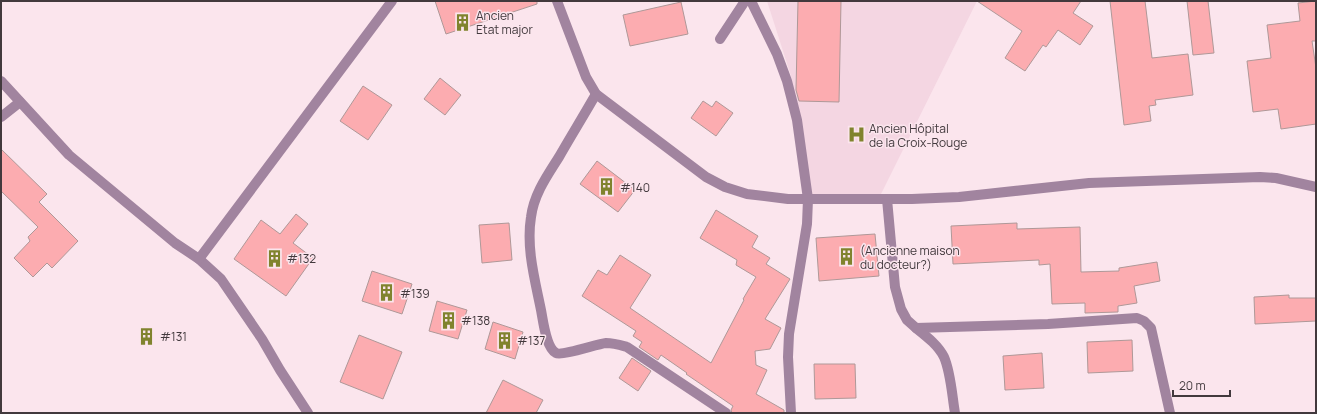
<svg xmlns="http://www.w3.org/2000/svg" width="1317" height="414" font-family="Manrope,sans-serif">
<rect width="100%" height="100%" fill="#fbe5ed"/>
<polygon fill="#f4d6e2" points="767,1 977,1 881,194 812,195 791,76"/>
<g fill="#fcacb0" stroke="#af9898">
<polygon points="435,1 537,1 537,4 446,34"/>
<polygon points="798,1 841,1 839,102 799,101 796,90"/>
<polygon points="977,1 1081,1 1073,13 1093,26 1080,45 1058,30 1046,47 1043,45 1025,71 1005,58 1022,31"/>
<polygon points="1110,1 1145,1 1152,58 1188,54 1193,95 1155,100 1156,105 1149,106 1151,121 1124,125"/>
<polygon points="1187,1 1208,1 1214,53 1193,55"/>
<polygon points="1316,1 1316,41 1312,41 1316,68 1316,124 1281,129 1278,109 1253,112 1247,61 1271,58 1267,25 1300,21 1298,3"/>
<polygon points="681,2 688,34 630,46 623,15"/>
<polygon points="440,78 461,95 445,115 424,99"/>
<polygon points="363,86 392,105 368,140 340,121"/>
<polygon points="703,101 712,107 716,101 733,113 716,136 691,118"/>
<polygon points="1,149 47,194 39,202 78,241 52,268 47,263 33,277 14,258 30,241 28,237 38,227 1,191"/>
<polygon points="597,161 635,190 618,212 580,184"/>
<polygon points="716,210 758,236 752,247 770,258 766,264 790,279 765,319 781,328 770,349 755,351 756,365 767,370 756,394 784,410 784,413 732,413 731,410 733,406 686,374 687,373 661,355 658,360 639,347 642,342 633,336 636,331 582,296 598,270 607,275 620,255 651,275 630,308 711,363 744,300 743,299 756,277 736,265 737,260 700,238"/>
<polygon points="296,214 308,224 293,243 313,258 286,296 234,259 261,220 280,234"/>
<polygon points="509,223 512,260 482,263 479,225"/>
<polygon points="1017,223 1017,229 1080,227 1081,272 1119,271 1119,268 1157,262 1160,281 1134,286 1137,303 1118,306 1118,312 1085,313 1085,303 1052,304 1050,264 1039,265 1039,260 953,264 951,226"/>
<polygon points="875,234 879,276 819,281 816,238"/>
<polygon points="372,271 412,284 402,314 362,301"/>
<polygon points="1289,295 1289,298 1316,298 1316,321 1255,324 1254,297"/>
<polygon points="437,301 467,310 458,339 429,331"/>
<polygon points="493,322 523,332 515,359 485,349"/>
<polygon points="359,335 402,352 383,399 340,382"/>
<polygon points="1132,340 1133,371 1088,373 1087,342"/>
<polygon points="1042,353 1044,388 1005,390 1003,356"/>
<polygon points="632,358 651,371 638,391 619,378"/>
<polygon points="814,364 855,364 856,398 815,399"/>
<polygon points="503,380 543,400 536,413 486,413"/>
</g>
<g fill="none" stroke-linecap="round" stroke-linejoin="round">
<g stroke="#a1849f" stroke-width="10">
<polyline points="557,1 586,77 596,94 706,177 725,187 747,194 788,199 912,199 959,197 1089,183 1260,177 1276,178 1316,187"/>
<polyline points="751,1 777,54 787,81 797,120 808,199 807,224 789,334 788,357 791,413"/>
<polyline points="720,39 745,1"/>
<polyline points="1,81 69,155 175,243 199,259 221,279 262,339 280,370 308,413"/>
<path d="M596,94C584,115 571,136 559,157C547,176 534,194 531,217C526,248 535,280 541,310C543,320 546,348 556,353C562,356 597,344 606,343C614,343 620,345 627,347L726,413"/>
<polyline points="1,117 20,102"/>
<polyline points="887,199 895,287 901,309 907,320 916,328 1048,324 1137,318 1144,321 1151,328 1170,413"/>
<polyline points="199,259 392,1"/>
<path d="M916,328C926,336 938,345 944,357C951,373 952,396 955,413"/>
</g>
</g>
<defs>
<symbol id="building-bare" viewBox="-9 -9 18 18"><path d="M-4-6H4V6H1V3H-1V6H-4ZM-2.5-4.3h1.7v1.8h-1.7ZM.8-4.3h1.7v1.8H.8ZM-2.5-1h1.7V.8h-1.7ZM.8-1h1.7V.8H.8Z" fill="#80832d" stroke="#fbe5ed" stroke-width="2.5" paint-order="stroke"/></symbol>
<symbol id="hospital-bare" viewBox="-9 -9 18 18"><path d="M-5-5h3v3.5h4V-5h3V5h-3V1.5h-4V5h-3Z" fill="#80832d" stroke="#fbe5ed" stroke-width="2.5" paint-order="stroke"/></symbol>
</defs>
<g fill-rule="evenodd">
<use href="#building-bare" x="450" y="10" width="25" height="25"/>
<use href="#hospital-bare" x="844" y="122" width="25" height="25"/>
<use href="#building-bare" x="594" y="174" width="25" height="25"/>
<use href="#building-bare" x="834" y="244" width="25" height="25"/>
<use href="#building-bare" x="262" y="246" width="25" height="25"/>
<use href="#building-bare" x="374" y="280" width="25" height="25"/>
<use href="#building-bare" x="436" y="308" width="25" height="25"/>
<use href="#building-bare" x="134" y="324" width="25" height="25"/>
<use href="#building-bare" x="492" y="328" width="25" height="25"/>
</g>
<g text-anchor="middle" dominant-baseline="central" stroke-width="3" stroke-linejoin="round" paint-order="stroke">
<g font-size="12" fill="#42393d" stroke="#fbe5ed" text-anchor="start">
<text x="476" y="15">Ancien<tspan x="476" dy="14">Etat major</tspan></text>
<text x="869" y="128">Ancien Hôpital<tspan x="869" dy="14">de la Croix-Rouge</tspan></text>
<text x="620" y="187">#140</text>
<text x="860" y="250">(Ancienne maison<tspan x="860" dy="14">du docteur?)</tspan></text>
<text x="287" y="258">#132</text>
<text x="400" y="293">#139</text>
<text x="461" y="320">#138</text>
<text x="160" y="336">#131</text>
<text x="517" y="340">#137</text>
</g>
</g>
<rect width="1317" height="414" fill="none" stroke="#42393d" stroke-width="4"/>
<path d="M1173 390v6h57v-6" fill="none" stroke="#42393d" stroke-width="2"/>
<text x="1179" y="390" font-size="12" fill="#42393d" stroke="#fbe5ed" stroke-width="3" paint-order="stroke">20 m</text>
</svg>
